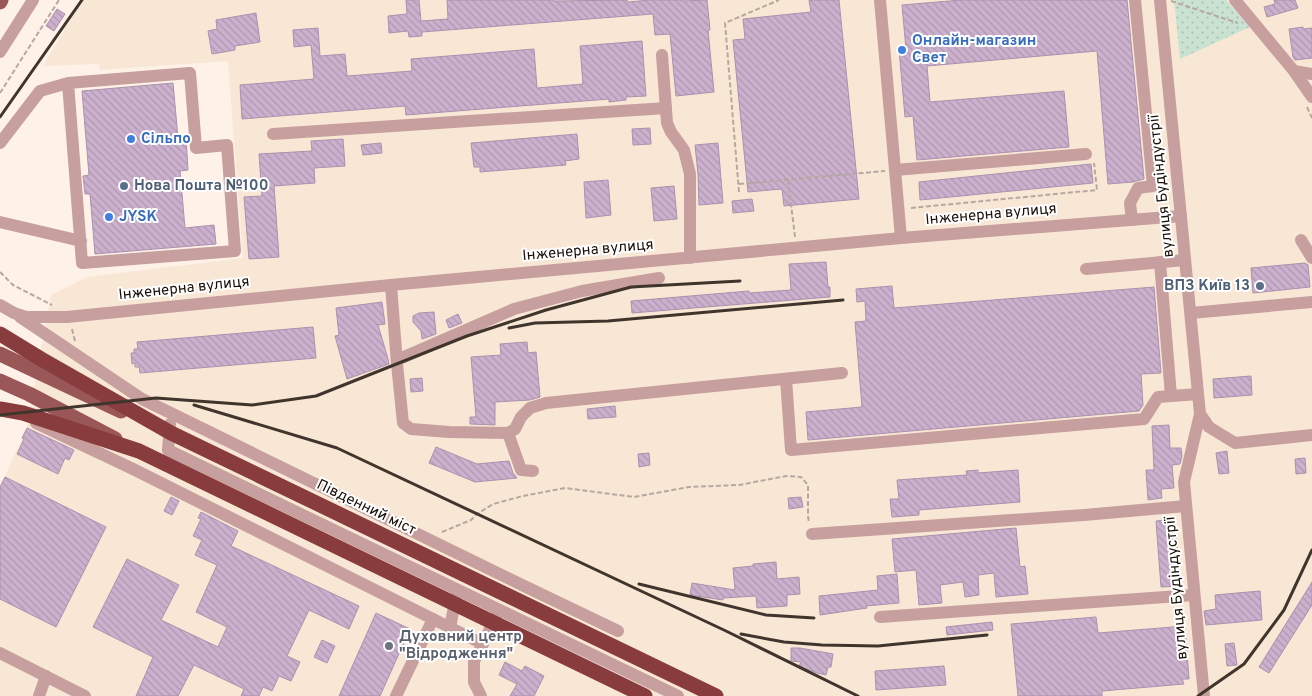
<svg xmlns="http://www.w3.org/2000/svg" width="1312" height="696" font-family="Overpass,sans-serif">
<defs>
<pattern id="grass-dots" width="8" height="8" patternUnits="userSpaceOnUse" patternTransform="scale(1.25)"><rect width="8" height="8" fill="#cae2d1"/><path d="M2 2h.1M6 6h.1" fill="none" stroke="#adc1b2" stroke-width="1.8" stroke-linecap="round"/></pattern>
<pattern id="building-back-hatch" width="6" height="6" patternUnits="userSpaceOnUse" patternTransform="scale(1.25)"><rect width="6" height="6" fill="#ccb1ce"/><path d="M-1 5l2 2M0 0l6 6M5-1l2 2" fill="none" stroke="#af97af"/></pattern>
</defs>
<rect width="100%" height="100%" fill="#fef1e7"/>
<polygon fill="#f8e7d5" points="82,0 1312,0 1312,696 0,696 0,487 27,428 51,295 87,277 243,258 228,61 100,70 99,64 43,66"/>
<polygon fill="url(#grass-dots)" points="1174,0 1226,0 1250,27 1180,59"/>
<g fill="url(#building-back-hatch)" stroke="#ab91ad">
<polygon points="406,0 419,0 421,21 448,19 447,0 554,0 554,1 627,0 628,2 650,0 682,0 682,1 707,0 710,30 708,30 714,92 676,96 670,34 655,35 653,14 422,32 422,36 409,37 408,31 389,33 388,16 407,14"/>
<polygon points="809,0 839,0 859,199 784,206 782,189 748,192 733,40 745,39 743,19 811,12"/>
<polygon points="961,0 1127,0 1144,179 1133,182 1108,184 1097,51 927,66 930,102 1064,91 1069,147 917,160 913,116 905,117 899,49 906,49 902,5"/>
<polygon points="1274,0 1295,0 1298,8 1267,17 1264,7 1275,4"/>
<polygon points="57,9 65,14 54,31 46,26"/>
<polygon points="256,13 260,42 235,46 235,50 212,54 208,31 217,29 216,20"/>
<polygon points="1303,27 1303,29 1312,28 1312,58 1295,60 1293,57 1289,29"/>
<polygon points="318,28 320,56 345,54 347,76 412,71 411,59 534,49 537,88 583,84 580,46 642,41 646,96 626,97 626,100 609,102 609,99 406,115 405,106 242,119 240,85 314,79 311,45 294,47 293,30"/>
<polygon points="173,83 178,138 186,138 188,170 180,171 185,228 214,225 216,244 95,254 90,194 85,194 83,176 89,175 82,91"/>
<polygon points="650,128 651,144 633,145 632,129"/>
<polygon points="577,134 579,159 565,161 566,165 480,172 480,167 474,167 471,143"/>
<polygon points="343,139 345,166 314,168 315,183 274,186 279,257 249,259 244,197 262,196 259,154 312,151 311,141"/>
<polygon points="381,143 382,153 363,155 361,145"/>
<polygon points="718,143 723,203 699,205 698,174 695,145"/>
<polygon points="1091,164 1093,183 920,200 919,182"/>
<polygon points="608,180 611,215 586,218 584,182"/>
<polygon points="674,186 677,219 654,221 651,188"/>
<polygon points="752,199 754,211 733,213 732,201"/>
<polygon points="826,262 828,287 830,287 830,297 632,313 631,301 749,291 749,293 791,290 789,264"/>
<polygon points="1305,263 1308,265 1310,287 1253,293 1251,268"/>
<polygon points="892,286 894,308 1154,287 1161,373 1141,374 1143,405 1139,411 808,440 806,412 862,407 855,322 866,321 865,301 857,302 856,289"/>
<polygon points="382,302 385,324 378,325 388,359 389,364 347,379 335,336 339,335 336,308"/>
<polygon points="434,312 436,334 422,339 421,331 413,322 413,316 419,313"/>
<polygon points="458,314 462,323 449,328 446,320"/>
<polygon points="313,327 316,358 140,373 139,367 135,367 135,363 132,364 131,353 134,353 134,349 138,349 137,342"/>
<polygon points="527,342 528,353 536,352 540,397 530,400 495,402 495,425 470,424 470,417 476,417 471,357 501,355 500,344"/>
<polygon points="1251,376 1252,395 1214,398 1213,379"/>
<polygon points="422,378 423,391 411,392 410,379"/>
<polygon points="615,406 616,417 588,419 587,409"/>
<polygon points="1169,425 1170,448 1181,448 1182,456 1180,464 1172,465 1174,488 1161,489 1162,498 1148,500 1146,470 1154,470 1152,426"/>
<polygon points="27,428 74,450 69,460 65,458 58,474 17,454 24,439 22,438"/>
<polygon points="436,447 477,464 509,461 513,473 517,478 475,482 429,463"/>
<polygon points="1227,451 1229,473 1219,474 1216,453"/>
<polygon points="649,453 650,465 639,467 638,454"/>
<polygon points="1305,458 1306,473 1296,474 1295,459"/>
<polygon points="978,470 978,473 1018,470 1020,502 919,510 919,515 892,517 890,499 899,499 897,480 967,475 966,471"/>
<polygon points="5,477 106,527 56,627 0,599 0,487"/>
<polygon points="171,497 179,501 172,515 164,511"/>
<polygon points="801,497 803,507 789,509 788,498"/>
<polygon points="201,512 238,531 231,546 359,606 349,629 309,610 287,656 300,662 291,681 279,676 272,691 263,687 259,696 241,696 244,689 194,665 178,696 136,696 153,657 93,627 127,559 179,585 161,620 218,647 227,627 196,612 217,565 195,555 202,540 193,536 201,519 198,518"/>
<polygon points="1175,519 1180,586 1161,587 1156,521"/>
<polygon points="1016,528 1020,567 1025,566 1028,594 996,597 994,573 978,575 979,595 965,597 963,582 940,585 942,603 919,605 916,570 895,572 892,539"/>
<polygon points="776,562 777,579 799,577 800,594 787,595 787,606 757,608 756,596 723,598 723,600 690,595 692,583 735,590 733,568 753,566 753,564"/>
<polygon points="897,574 899,603 866,606 867,608 820,615 819,596 878,590 877,576"/>
<polygon points="1312,582 1312,605 1269,673 1259,667"/>
<polygon points="1260,591 1262,620 1206,625 1204,611 1216,609 1215,595"/>
<polygon points="376,613 410,629 380,696 339,696"/>
<polygon points="1096,617 1098,633 1185,626 1189,679 1182,679 1184,684 1102,691 1102,696 1018,696 1011,624"/>
<polygon points="992,622 993,630 947,635 946,627"/>
<polygon points="322,640 335,646 327,663 314,657"/>
<polygon points="1234,643 1237,665 1227,666 1225,644"/>
<polygon points="791,648 800,648 833,654 831,667 828,667 826,675 817,673 799,666 801,662 791,661"/>
<polygon points="505,662 522,671 525,666 544,676 534,696 510,696 517,684 499,675"/>
<polygon points="944,666 946,685 876,690 875,671"/>
</g>
<g fill="none" stroke-linecap="round" stroke-linejoin="round">
<g stroke="#b5a99f" stroke-width="2" stroke-dasharray="5 2.5" stroke-linecap="butt">
<polyline points="1171,1 1238,23"/>
<polyline points="0,93 59,0"/>
<polyline points="1307,107 1312,118"/>
<polyline points="788,180 795,237"/>
<polyline points="739,184 885,171"/>
<polyline points="739,192 725,23 779,0"/>
<polyline points="911,208 1097,190 1094,163"/>
<polyline points="0,272 13,285 52,305"/>
<polyline points="72,329 75,341"/>
<polyline points="442,532 471,520 477,514 493,504 523,496 565,488 634,497 689,487 739,485 786,476 801,477 808,485 808,516 809,523"/>
</g>
<g stroke="#c79f9e" stroke-width="12">
<polyline points="880,0 901,238"/>
<polyline points="1160,0 1200,414 1184,482 1204,696"/>
<polyline points="1235,0 1294,71 1312,97"/>
<polyline points="0,52 33,0"/>
<polyline points="662,55 667,123 671,132 684,150 690,174 690,258"/>
<polyline points="1294,71 1312,74"/>
<polyline points="273,134 666,108"/>
<polyline points="0,143 40,91 68,83 190,73 196,148 227,145 235,251 82,263 68,83"/>
<polyline points="895,170 1086,154"/>
<polyline points="1132,220 1130,203 1138,188 1153,186 1135,0"/>
<polyline points="0,222 81,241"/>
<polyline points="1301,240 1312,258"/>
<polyline points="1160,262 1171,396"/>
<polyline points="1086,269 1185,260"/>
<polyline points="391,285 397,364 403,423 411,429 449,432 508,433 515,429 521,417 530,408 546,403 842,373"/>
<polyline points="0,305 14,313 26,317 67,317 391,285 901,238 1181,216"/>
<polyline points="1191,313 1312,302"/>
<polyline points="20,317 142,399 522,585 618,631"/>
<polyline points="397,360 514,309 582,291 659,278"/>
<polyline points="786,379 791,450 1144,419 1158,397 1198,394"/>
<polyline points="1200,414 1209,427 1235,443 1312,435"/>
<polyline points="36,423 133,469 483,644"/>
<polyline points="170,424 168,450 678,696"/>
<polyline points="508,433 521,470 533,471"/>
<polyline points="812,534 1084,515 1186,506"/>
<polyline points="880,617 1194,595"/>
<polyline points="450,628 456,596"/>
<polyline points="0,653 85,696"/>
<polyline points="39,696 46,676"/>
<polyline points="396,696 433,619"/>
<polyline points="481,696 474,682 474,661 497,615"/>
</g>
<g stroke="#9a5757" stroke-width="15">
<polyline points="0,2 1,0"/>
<polyline points="0,354 121,411"/>
<polyline points="0,381 29,394 115,439"/>
</g>
<g stroke="#883c3e" stroke-width="15">
<polyline points="0,334 41,359 171,433 716,696"/>
<polyline points="0,409 23,413 139,451 645,696"/>
</g>
<g stroke="#40352c" stroke-width="3">
<polyline points="0,117 82,0"/>
<polyline points="509,328 535,323 608,321 843,300"/>
<polyline points="194,405 337,448 726,631 858,696"/>
<polyline points="0,415 156,398 252,405 316,396 467,336 546,310 631,287 740,281"/>
<polyline points="639,584 766,615 814,618"/>
<polyline points="741,634 784,642 822,645 878,646 987,635"/>
<polyline points="1198,696 1244,664 1284,610 1312,550"/>
</g>
</g>
<g fill="#3f7fe0" stroke="#fff" stroke-width="2">
<circle cx="902" cy="50" r="5"/>
<circle cx="131" cy="139" r="5"/>
<circle cx="109" cy="217" r="5"/>
</g>
<g fill="#5c6f8a" stroke="#fff" stroke-width="2">
<circle cx="124" cy="186" r="5"/>
<circle cx="1260" cy="286" r="5"/>
</g>
<circle fill="#6b7280" stroke="#fff" stroke-width="2" cx="389" cy="646" r="5"/>
<g text-anchor="middle" dominant-baseline="central" stroke-width="4" stroke-linejoin="round" paint-order="stroke">
<g font-size="15" font-weight="bold" fill="#366cbe" stroke="#fff" text-anchor="start">
<text x="912" y="41">Онлайн-магазин<tspan x="912" dy="17">Свет</tspan></text>
<text x="141" y="139">Сільпо</text>
<text x="119" y="217">JYSK</text>
</g>
<g font-size="15" font-weight="bold" fill="#4e5e75" stroke="#fff" text-anchor="start">
<text x="134" y="186">Нова Пошта №100</text>
<text x="1250" y="286" text-anchor="end">ВПЗ Київ 13</text>
</g>
<g font-size="15" fill="#1a1007" stroke="#fff">
<text transform="translate(1162 186) rotate(-96)">вулиця Будіндустрії</text>
<text transform="translate(991 215) rotate(-5)">Інженерна вулиця</text>
<text transform="translate(588 251) rotate(-5)">Інженерна вулиця</text>
<text transform="translate(184 289) rotate(-6)">Інженерна вулиця</text>
<text transform="translate(366 508) rotate(26)">Південний міст</text>
<text transform="translate(1177 588) rotate(-95)">вулиця Будіндустрії</text>
</g>
<g font-size="15" font-weight="bold" fill="#5b616d" stroke="#fff" text-anchor="start">
<text x="399" y="637">Духовний центр<tspan x="399" dy="17">"Відродження"</tspan></text>
</g>
</g>
</svg>
